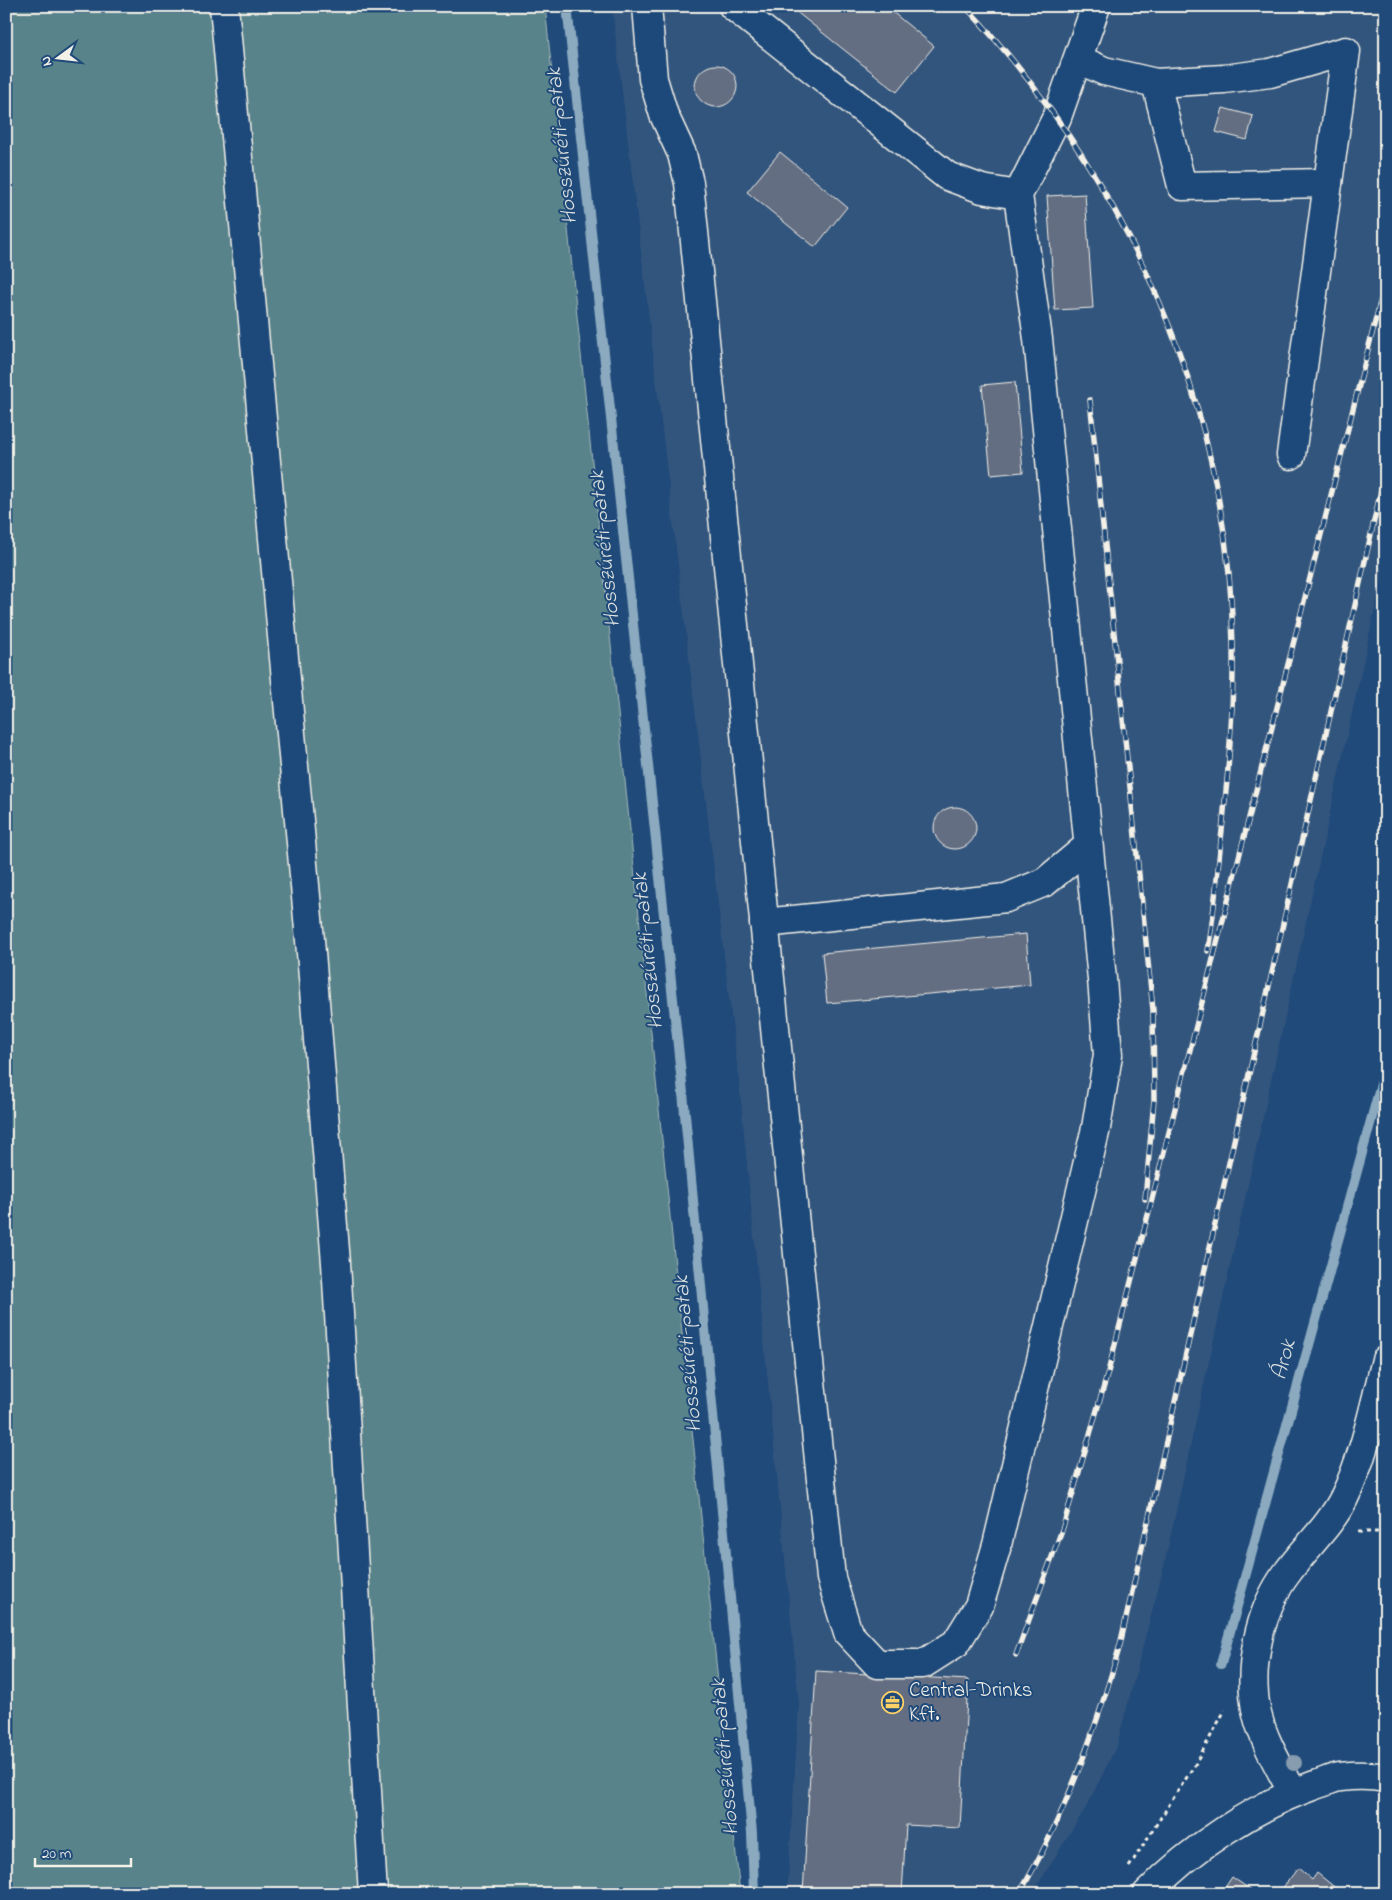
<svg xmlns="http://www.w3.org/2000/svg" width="1392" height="1900" font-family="'Indie Flower',sans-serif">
<rect width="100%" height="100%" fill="#1f4a7a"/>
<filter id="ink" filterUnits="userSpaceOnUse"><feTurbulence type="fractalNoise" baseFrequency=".02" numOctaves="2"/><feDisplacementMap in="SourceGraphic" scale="10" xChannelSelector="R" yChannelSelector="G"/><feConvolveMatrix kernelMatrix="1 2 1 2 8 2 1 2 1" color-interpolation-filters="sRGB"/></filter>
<g filter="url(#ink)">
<polygon fill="#33557d" points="612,6 1386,6 1386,559 1164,1566 1117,1745 1088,1804 1032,1894 787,1894 799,1705 739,1082"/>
<polygon fill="#58838a" stroke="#a6bab9" points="6,6 545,6 740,1894 6,1894"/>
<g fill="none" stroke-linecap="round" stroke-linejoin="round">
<g stroke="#8caabf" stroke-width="10">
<polyline points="567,6 683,1093 752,1833 754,1894"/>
<polyline points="1221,1664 1386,1066"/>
</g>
</g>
<g fill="#636e83" stroke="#f4f1e8">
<polygon points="789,6 885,6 934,46 897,92"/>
<circle cx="716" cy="86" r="21"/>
<polygon points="1223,108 1253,116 1247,140 1216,132"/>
<polygon points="780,152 847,207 815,247 747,192"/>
<polygon points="1085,194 1093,308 1055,310 1047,196"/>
<polygon points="1015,382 1023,472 991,475 982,385"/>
<circle cx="955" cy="828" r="21"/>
<polygon points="1026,934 1030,985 827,1003 822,953"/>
<polygon points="816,1671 968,1680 960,1828 906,1825 902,1894 803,1894"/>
<polygon points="1298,1868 1312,1880 1317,1873 1343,1894 1278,1894"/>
<polygon points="1232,1877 1251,1890 1248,1894 1230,1894 1224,1889"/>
</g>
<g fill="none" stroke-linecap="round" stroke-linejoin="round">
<defs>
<g id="minor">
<polyline points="224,6 310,940 336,1263 373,1894"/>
<polyline points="647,6 653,79 664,115 682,154 689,183 831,1578 848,1633 877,1664 923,1664 956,1643 979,1606 997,1545 1096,1128 1108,1055 1102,979 1038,339 1018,195 1057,117 1096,6"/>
<polyline points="733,6 947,176 982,189 1018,195"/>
<polyline points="1078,59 1104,71 1156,83 1224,79 1270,73 1346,51 1291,455"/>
<polyline points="1156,83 1182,186 1328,183"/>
<polyline points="764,923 1006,898 1045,882 1088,846"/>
<path d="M1293,1793C1280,1768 1264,1742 1257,1714C1247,1669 1259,1610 1287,1573C1305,1548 1330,1526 1344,1498C1365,1455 1374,1406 1386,1360"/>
<path d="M1147,1894C1191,1848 1255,1806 1315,1785C1323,1783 1332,1778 1340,1777C1356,1775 1371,1775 1386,1778"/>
</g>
</defs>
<use href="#minor" stroke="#f4f1e8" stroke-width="31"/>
<g stroke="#f4f1e8" stroke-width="3" stroke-dasharray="4 4" stroke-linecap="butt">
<polyline points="1358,1532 1386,1532"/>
<polyline points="1129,1867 1196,1763 1225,1710"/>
</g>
<use href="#minor" stroke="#1f4a7a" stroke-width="28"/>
<defs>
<g id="rail">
<path d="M965,6C1129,181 1229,404 1233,646C1234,711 1228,775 1221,840C1217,877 1214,914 1208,951"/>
<polyline points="1090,400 1153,1010 1154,1100 1145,1199"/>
<polyline points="1016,1655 1063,1527 1108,1372 1386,279"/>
<path d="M1019,1894C1065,1817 1096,1730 1120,1645L1386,468"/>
</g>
</defs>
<use href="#rail" stroke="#f4f1e8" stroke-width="5.5"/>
<use href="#rail" stroke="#1f4a7a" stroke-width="4" stroke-dasharray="11" stroke-linecap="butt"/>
</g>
<circle fill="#889caf" cx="1294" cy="1763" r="8"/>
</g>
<defs>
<symbol id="office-ring" viewBox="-11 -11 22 22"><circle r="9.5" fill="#1f4a7a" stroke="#ffd166" stroke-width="1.5"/><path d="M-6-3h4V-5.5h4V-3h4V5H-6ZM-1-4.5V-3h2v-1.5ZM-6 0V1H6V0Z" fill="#ffd166"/></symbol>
</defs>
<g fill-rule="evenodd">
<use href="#office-ring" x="880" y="1690" width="25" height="25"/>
</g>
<g text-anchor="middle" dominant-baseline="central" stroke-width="4" stroke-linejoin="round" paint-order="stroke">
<g font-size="21" fill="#f4f1e8" stroke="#1f4a7a" text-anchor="start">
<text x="909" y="1691">Central-Drinks<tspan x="909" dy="24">Kft.</tspan></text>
</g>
<g font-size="22" font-style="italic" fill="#dadfde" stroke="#1f4a7a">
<text transform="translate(563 146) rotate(-96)">Hosszúréti-patak</text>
<text transform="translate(606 549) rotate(-96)">Hosszúréti-patak</text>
<text transform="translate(649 951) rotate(-96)">Hosszúréti-patak</text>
<text transform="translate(689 1354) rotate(-95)">Hosszúréti-patak</text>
<text transform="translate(1285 1360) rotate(-75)">Árok</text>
<text transform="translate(726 1757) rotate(-95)">Hosszúréti-patak</text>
</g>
</g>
<rect width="1392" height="1900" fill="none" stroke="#1f4a7a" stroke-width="25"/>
<rect x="12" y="12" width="1367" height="1875" fill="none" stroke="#f4f1e8" stroke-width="2" filter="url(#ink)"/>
<g transform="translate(58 58) rotate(255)" stroke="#1f4a7a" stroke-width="4" paint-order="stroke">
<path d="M0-4L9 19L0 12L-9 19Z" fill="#f4f1e8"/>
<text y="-8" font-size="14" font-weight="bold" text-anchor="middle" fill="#f4f1e8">N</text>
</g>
<path d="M35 1858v8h96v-8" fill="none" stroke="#f4f1e8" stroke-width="2.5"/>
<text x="42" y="1858" font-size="15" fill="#f4f1e8" stroke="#1f4a7a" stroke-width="4" paint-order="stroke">20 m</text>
</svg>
